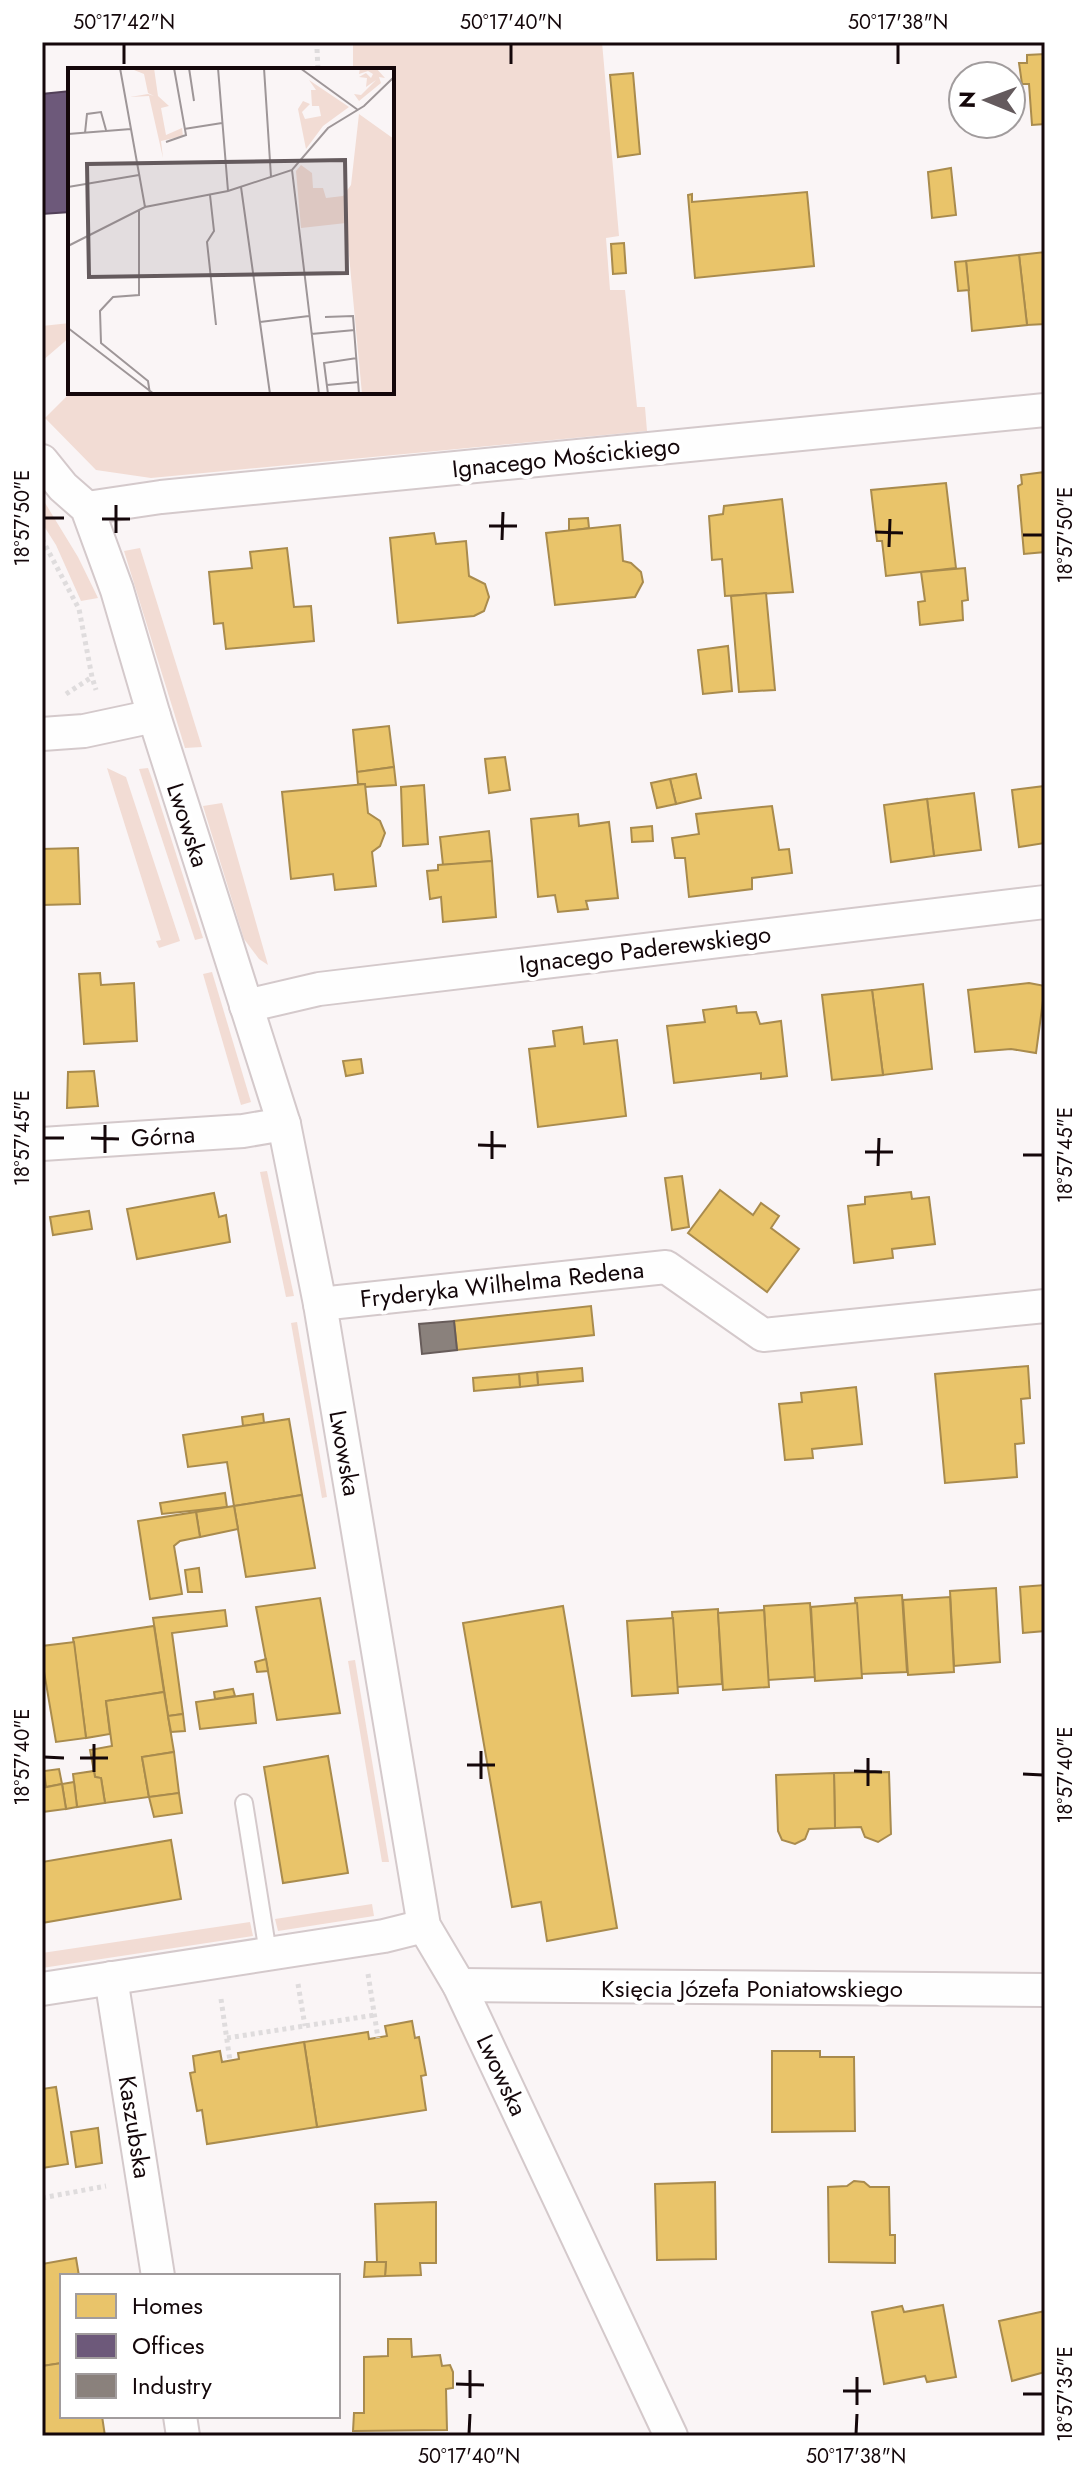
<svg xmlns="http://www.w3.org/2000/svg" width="1087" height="2478" font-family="Jost,sans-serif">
<rect width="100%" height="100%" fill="#faf5f6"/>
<g fill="#f2dcd4">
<polygon points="353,42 602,42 619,236 606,238 610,290 625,290 637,407 645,407 647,431 151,478 96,470 45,418 71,392 392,392 392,70 353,70"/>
<polygon points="70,323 70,337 42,361 42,326"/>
<polygon points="42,498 78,557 98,598 81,601 56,545 42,523"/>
<polygon points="140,548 202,747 185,748 124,551"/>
<polygon points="107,768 126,777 180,941 159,948 156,941 161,940"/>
<polygon points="148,768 152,779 203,938 195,940 139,769"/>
<polygon points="222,803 268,965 259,959 244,939 203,806"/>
<polygon points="212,972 251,1102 241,1105 203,974"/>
<polygon points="267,1171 294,1296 286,1297 260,1172"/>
<polygon points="297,1322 327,1497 322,1498 291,1323"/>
<polygon points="355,1660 389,1862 382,1862 348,1661"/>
<polygon points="372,1904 374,1916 278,1931 275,1919"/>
<polygon points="250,1922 253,1936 42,1968 42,1953"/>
</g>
<g fill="#e9c46a" stroke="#a98b4d" stroke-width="2">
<polygon points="1045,54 1045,124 1032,125 1029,84 1022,84 1019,63 1027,63 1027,55"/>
<polygon points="633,73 640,154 618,157 610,75"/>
<polygon points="951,168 956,215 932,218 928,172"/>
<polygon points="807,192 814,266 695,278 688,195 692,194 692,202"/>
<polygon points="624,243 626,273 613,274 611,244"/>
<polygon points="1045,252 1045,324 1027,325 1019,255"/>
<polygon points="1019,255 1027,325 972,331 966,261"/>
<polygon points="966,261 969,290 958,291 955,262"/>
<polygon points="1045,472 1045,552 1024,554 1018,486 1022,484 1021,475"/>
<polygon points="946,483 956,568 886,576 882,541 877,541 871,490"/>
<polygon points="782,499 793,592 725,596 722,559 712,560 709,516 723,514 724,506"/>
<polygon points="588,518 589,528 569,531 569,519"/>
<polygon points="620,525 623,561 631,563 641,572 643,582 635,597 555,605 546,533"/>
<polygon points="434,533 436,544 466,541 469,576 485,584 489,597 484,611 474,616 398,623 390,538"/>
<polygon points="287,548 294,607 311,606 314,641 226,649 223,623 214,624 209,572 252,568 250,552"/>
<polygon points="965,568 968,600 962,601 963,620 920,625 918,602 925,601 921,572"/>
<polygon points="766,593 775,690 739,692 731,596"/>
<polygon points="728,646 732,691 703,694 698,650"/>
<polygon points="389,726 394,767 357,772 353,730"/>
<polygon points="505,757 510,790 489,793 485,759"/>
<polygon points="394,767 396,785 365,787 365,784 358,784 357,772"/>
<polygon points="696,774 701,798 676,804 670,779"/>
<polygon points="670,779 676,804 657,808 651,783"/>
<polygon points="365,784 368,813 380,821 385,833 380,846 372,852 376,886 335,890 333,874 291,879 282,792"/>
<polygon points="424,785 428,844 403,846 401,787"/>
<polygon points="1045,786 1045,843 1019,847 1012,790"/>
<polygon points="974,793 981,850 934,856 927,799"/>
<polygon points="927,799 934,856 891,862 884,805"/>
<polygon points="772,806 779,850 789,849 792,873 752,878 752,889 689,897 685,858 675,858 672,838 699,834 696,814"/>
<polygon points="578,814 579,826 609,822 618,898 586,901 588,909 558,912 555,895 538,897 531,819"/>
<polygon points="652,826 653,841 632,842 631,828"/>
<polygon points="489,831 492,861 443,865 440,837"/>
<polygon points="78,848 80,904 42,905 42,849"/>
<polygon points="492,861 496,917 443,922 441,897 430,899 427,871 438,870 438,865"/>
<polygon points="100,973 101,985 134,983 137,1041 84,1044 79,974"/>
<polygon points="1029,983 1045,986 1036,1053 1011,1049 975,1052 968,990"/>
<polygon points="923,984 932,1069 883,1075 872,990"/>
<polygon points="872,990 883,1075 832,1080 822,995"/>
<polygon points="736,1006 737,1013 756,1012 760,1024 781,1021 787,1076 761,1079 761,1073 674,1083 667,1026 705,1022 703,1010"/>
<polygon points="582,1027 584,1044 617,1040 626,1116 538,1127 529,1049 555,1046 553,1031"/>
<polygon points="361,1059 363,1073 346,1076 343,1061"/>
<polygon points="94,1071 98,1106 67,1108 68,1072"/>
<polygon points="682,1176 689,1227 672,1230 665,1178"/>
<polygon points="720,1190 753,1215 761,1203 779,1216 771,1228 799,1249 767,1292 688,1233"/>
<polygon points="911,1192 912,1199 929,1197 935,1244 892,1249 893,1258 854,1263 848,1206 865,1204 865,1197"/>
<polygon points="214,1193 219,1217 226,1215 230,1242 137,1259 127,1209"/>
<polygon points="89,1211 92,1229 53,1235 50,1217"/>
<polygon points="591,1306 594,1335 457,1350 454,1321"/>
<polygon points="1028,1366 1030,1398 1021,1399 1024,1443 1015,1444 1017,1477 945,1483 935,1374"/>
<polygon points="582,1368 583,1381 538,1385 537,1372"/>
<polygon points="537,1372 538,1385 520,1387 519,1374"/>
<polygon points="519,1374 520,1387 474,1391 473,1378"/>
<polygon points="856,1387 862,1444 812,1449 813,1458 785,1460 779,1404 802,1402 801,1393"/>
<polygon points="263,1414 264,1423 243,1426 242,1417"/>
<polygon points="289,1419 302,1495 234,1506 227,1462 188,1467 183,1435"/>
<polygon points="225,1493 227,1507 162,1514 160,1503"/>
<polygon points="302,1495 315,1568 246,1577 234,1506"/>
<polygon points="234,1506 238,1529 200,1537 196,1512"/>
<polygon points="196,1512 200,1537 180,1541 174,1546 182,1594 150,1599 138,1521"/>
<polygon points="199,1568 202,1592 188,1592 185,1570"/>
<polygon points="1045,1585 1045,1631 1023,1633 1020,1587"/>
<polygon points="996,1588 1000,1662 954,1666 950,1591"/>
<polygon points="902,1595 907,1672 861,1674 855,1598"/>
<polygon points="950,1597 954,1672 908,1675 903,1600"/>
<polygon points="320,1598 340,1713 277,1720 256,1607"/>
<polygon points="810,1603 815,1677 768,1680 764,1606"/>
<polygon points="857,1603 862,1678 815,1681 811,1607"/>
<polygon points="563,1606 617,1928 547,1941 541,1902 512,1907 463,1623"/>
<polygon points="718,1609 722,1684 677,1687 672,1612"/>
<polygon points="225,1610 227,1626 172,1633 183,1714 168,1716 153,1618"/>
<polygon points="764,1610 769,1687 723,1690 718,1613"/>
<polygon points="673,1618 678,1693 632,1696 627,1621"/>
<polygon points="154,1626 164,1692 106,1701 110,1734 86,1738 73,1638"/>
<polygon points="74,1642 86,1738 56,1742 42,1660 42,1646"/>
<polygon points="266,1659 268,1671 257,1672 255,1662"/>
<polygon points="233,1689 235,1696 215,1699 214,1692"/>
<polygon points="164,1692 174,1752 142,1757 149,1797 105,1803 101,1778 95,1777 90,1750 112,1746 106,1701"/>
<polygon points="253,1694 256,1723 200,1729 196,1702"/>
<polygon points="183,1714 185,1731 171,1732 168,1716"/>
<polygon points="174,1752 179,1793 149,1797 142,1757"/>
<polygon points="328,1756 348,1873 283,1883 264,1767"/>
<polygon points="59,1769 62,1784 46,1787 44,1771"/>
<polygon points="94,1771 95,1777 101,1778 105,1803 77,1807 73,1774"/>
<polygon points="889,1772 891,1834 878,1842 865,1837 861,1827 835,1828 834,1773"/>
<polygon points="834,1773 835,1828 809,1829 805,1839 795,1844 782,1840 778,1831 776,1775"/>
<polygon points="74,1782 77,1807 66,1809 62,1784"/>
<polygon points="62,1784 66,1809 42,1812 42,1788"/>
<polygon points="179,1793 182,1813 154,1817 149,1797"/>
<polygon points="171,1840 181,1899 42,1923 42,1862"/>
<polygon points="412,2021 415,2038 419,2037 426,2075 421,2076 426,2110 317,2127 304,2042 368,2032 369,2039 387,2036 385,2026"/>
<polygon points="304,2042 317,2127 207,2144 202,2110 197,2111 190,2073 195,2072 193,2056 220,2051 222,2062 239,2059 238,2053"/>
<polygon points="772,2051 820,2051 820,2057 854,2057 855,2131 772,2132"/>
<polygon points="56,2087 68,2164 42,2168 42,2089"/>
<polygon points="98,2128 102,2163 76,2167 71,2132"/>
<polygon points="854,2181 864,2182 870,2187 889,2187 890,2235 895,2235 895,2263 829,2262 828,2187 847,2186"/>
<polygon points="715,2182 716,2259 657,2260 655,2184"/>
<polygon points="436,2202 436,2263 420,2263 421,2275 385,2276 386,2262 377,2262 375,2204"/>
<polygon points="76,2258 79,2276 62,2276 62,2363 42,2366 42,2264"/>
<polygon points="365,2262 386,2262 385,2276 364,2277"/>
<polygon points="943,2305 956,2377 927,2382 925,2376 884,2384 872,2312 902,2306 904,2312"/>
<polygon points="1045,2311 1045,2372 1012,2381 999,2321"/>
<polygon points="388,2339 411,2339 412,2357 440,2355 442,2366 450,2365 453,2372 453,2388 446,2389 447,2430 353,2431 354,2413 364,2413 364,2357 388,2356"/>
<polygon points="62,2363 62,2416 102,2416 105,2436 42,2436 42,2366"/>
</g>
<polygon fill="#6d597a" stroke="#524058" stroke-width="2" points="70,91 70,212 42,214 42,94"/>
<polygon fill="#8a817c" stroke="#675c5a" stroke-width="2" points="454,1321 457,1350 422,1354 419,1324"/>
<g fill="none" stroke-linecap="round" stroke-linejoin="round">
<defs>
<polyline id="service" points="244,1803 268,1953"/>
<g id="minor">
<polyline points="42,461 63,487 87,508 117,590 154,716 284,1124 320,1304 424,1926 459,1985 671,2436"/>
<polyline points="87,508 161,497 1045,410"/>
<polyline points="42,734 84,731 154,716"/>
<polyline points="246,1006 319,989 1045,902"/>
<polyline points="42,1144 243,1131 284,1124"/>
<polyline points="320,1304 666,1267 763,1335 1045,1306"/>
<polyline points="111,1978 158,2276"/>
<polyline points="459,1985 1045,1990"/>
<polyline points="42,1989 384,1936 424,1926"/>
<polyline points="180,2416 183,2436"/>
</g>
</defs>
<use href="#service" stroke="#d4c9cb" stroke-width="20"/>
<use href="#minor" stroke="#d4c9cb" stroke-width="36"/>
<g stroke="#dfdcdd" stroke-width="5" stroke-dasharray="4 4" stroke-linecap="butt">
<polyline points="317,49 318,70"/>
<polyline points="42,539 79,609 92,677 96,690"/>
<polyline points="66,694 92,677"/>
<polyline points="368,1974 378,2038"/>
<polyline points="298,1984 305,2026"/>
<polyline points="221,1999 230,2061"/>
<polyline points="227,2038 375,2015"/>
<polyline points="42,2198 106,2186"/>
</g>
<use href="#service" stroke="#fefefe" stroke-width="16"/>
<use href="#minor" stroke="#fefefe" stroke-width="32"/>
</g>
<path fill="none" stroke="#14070a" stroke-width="3" d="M124,64V44M511,64V44M898,64V44M44,518H64M102,519H130M489,526H517M875,532L903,533M116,533V505M1023,535H1043M502,540L503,512M889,547L890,519M44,1138H64M91,1138L119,1139M478,1145L506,1146M865,1152H893M105,1153V1125M1023,1155H1043M492,1159V1131M878,1166L879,1138M44,1757L64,1758M80,1758H108M467,1765H495M854,1771L882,1772M94,1772V1744M1023,1774L1043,1775M481,1779V1751M868,1786V1758M456,2384L484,2385M843,2391H871M1023,2394H1043M470,2398V2370M857,2405V2377M469,2434L470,2414M856,2434L857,2414"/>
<g text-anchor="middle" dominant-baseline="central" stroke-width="8" stroke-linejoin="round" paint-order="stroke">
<g font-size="24" fill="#14070a" stroke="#fff">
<text transform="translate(566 457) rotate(-6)">Ignacego Mościckiego</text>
<text transform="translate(188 825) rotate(72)">Lwowska</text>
<text transform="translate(645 949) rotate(-7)">Ignacego Paderewskiego</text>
<text transform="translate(163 1136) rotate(-4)">Górna</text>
<text transform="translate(502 1284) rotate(-6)">Fryderyka Wilhelma Redena</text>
<text transform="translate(345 1453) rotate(80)">Lwowska</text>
<text x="752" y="1988">Księcia Józefa Poniatowskiego</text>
<text transform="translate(502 2075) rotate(65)">Lwowska</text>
<text transform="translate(135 2127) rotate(81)">Kaszubska</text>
</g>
</g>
<g transform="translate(68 68)">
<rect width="326" height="326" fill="#faf5f6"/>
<path d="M86,0L90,28L101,38L93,40L98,67L114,60L115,68L93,73L95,90L81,28L62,29L80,26L86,28L80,25L76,6L66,2ZM292,0H308L317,10L311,9L313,15L291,33L286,26L293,27L308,12L298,19L299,10L291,9L298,5L303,10L305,6L300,3L291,6ZM241,12L281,39L255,58L238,81L230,41L235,33L242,36L234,44L237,51L253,48L251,38H244L243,22H248ZM291,46L326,71V326H294L278,155L233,160L228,103L233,97L244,105L245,120H255L258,130L275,128L283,117Z" fill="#f2dcd4"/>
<path fill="none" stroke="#9e9698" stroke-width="2" d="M52,0L77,139M121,0L126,33M150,0L160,123M196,0L203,109M232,0L290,42M116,61L154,55M17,65L19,46L33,44L38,62M0,66L63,61M98,74L118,67L106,0M224,102L251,326M0,119L71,107M173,119L202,326M142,127L146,163L139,174L148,257M71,143V227L45,229L32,243L33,275L80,313L82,326M0,178L77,139L160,123L224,102L260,60L296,38L326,9M257,249L285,248L291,326M192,254L241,248M0,260L86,326M243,266L287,262M259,317L291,314M260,326L256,295L289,290"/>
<path fill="#645a5d" fill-opacity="0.15" stroke="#645a5d" stroke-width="4" d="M277,92L279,205L21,209L19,96Z"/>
<rect width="326" height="326" fill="none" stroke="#14070a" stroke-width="4"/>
</g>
<rect width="1087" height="2478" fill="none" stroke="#ffffff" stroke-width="88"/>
<rect x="60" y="2274" width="280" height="144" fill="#ffffff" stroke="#a19c9d" stroke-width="2"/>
<rect x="76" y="2294" width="40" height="24" fill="#e9c46a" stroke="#a19c9d" stroke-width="2"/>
<text x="132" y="2314" font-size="24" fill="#14070a">Homes</text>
<rect x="76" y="2334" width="40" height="24" fill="#6d597a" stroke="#a19c9d" stroke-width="2"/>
<text x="132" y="2354" font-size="24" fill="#14070a">Offices</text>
<rect x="76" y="2374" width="40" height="24" fill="#8a817c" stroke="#a19c9d" stroke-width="2"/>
<text x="132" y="2394" font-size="24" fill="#14070a">Industry</text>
<g transform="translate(987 100) rotate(271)"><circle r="38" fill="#ffffff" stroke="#a19c9d" stroke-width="2"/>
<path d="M0-6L14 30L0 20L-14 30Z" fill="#645a5d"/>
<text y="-12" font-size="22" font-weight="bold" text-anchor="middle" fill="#14070a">N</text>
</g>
<rect x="44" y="44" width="999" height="2390" fill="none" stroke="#14070a" stroke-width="3"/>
<g font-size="20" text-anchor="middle" fill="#14070a">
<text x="124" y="29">50°17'42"N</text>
<text x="511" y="29">50°17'40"N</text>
<text x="898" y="29">50°17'38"N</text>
<text transform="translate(22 518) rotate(-90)" y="7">18°57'50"E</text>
<text transform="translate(1065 535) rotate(-90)" y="7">18°57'50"E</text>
<text transform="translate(22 1138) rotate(-90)" y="7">18°57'45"E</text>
<text transform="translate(1065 1155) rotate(-90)" y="7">18°57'45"E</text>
<text transform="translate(22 1757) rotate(-90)" y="7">18°57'40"E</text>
<text transform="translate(1065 1775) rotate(-90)" y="7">18°57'40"E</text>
<text transform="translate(1065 2394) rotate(-90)" y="7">18°57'35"E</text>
<text x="469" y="2463">50°17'40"N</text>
<text x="856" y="2463">50°17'38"N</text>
</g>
</svg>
